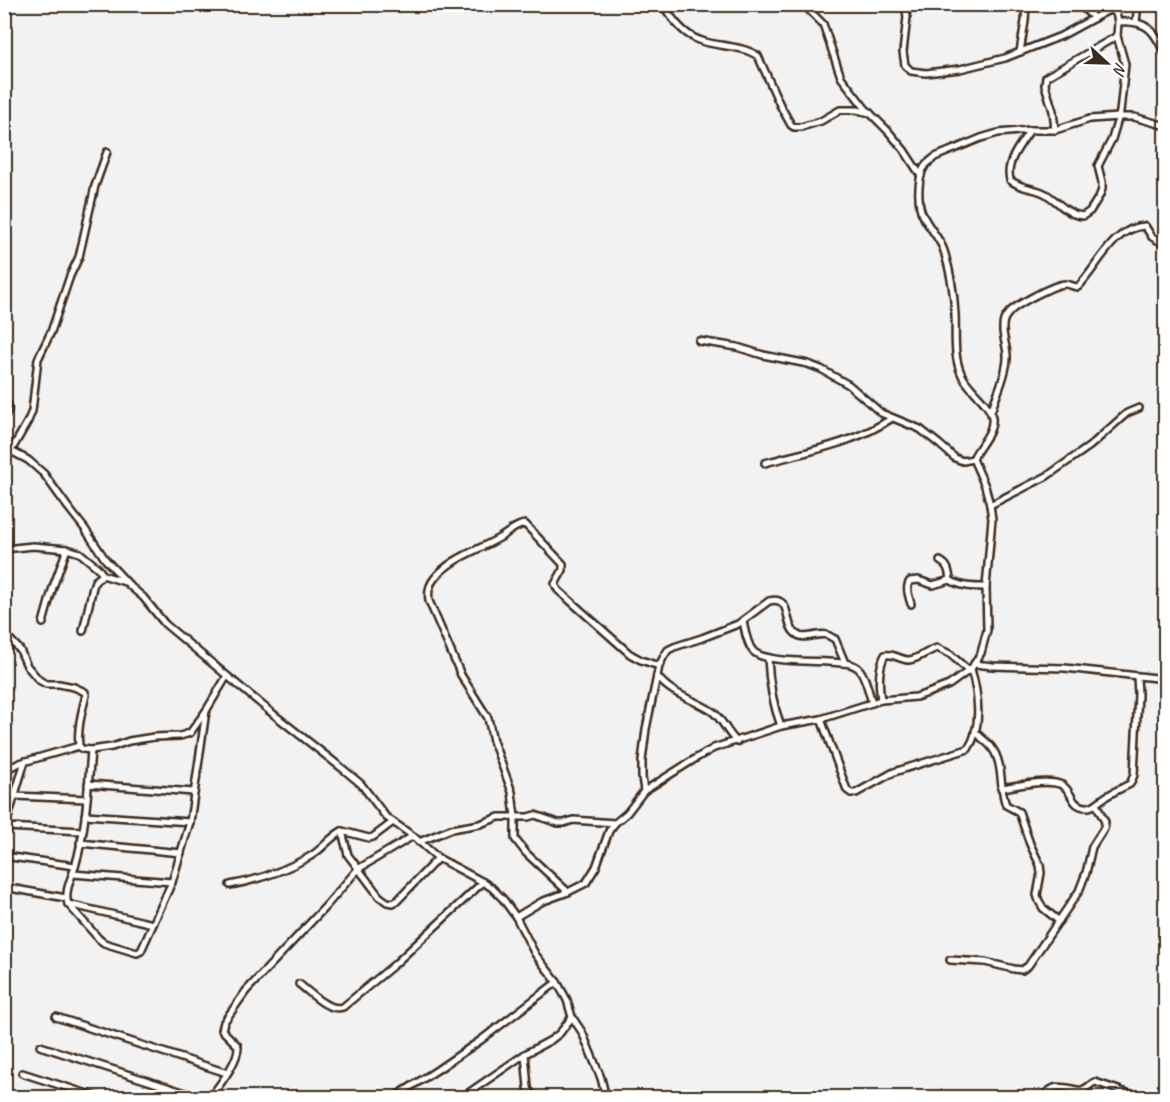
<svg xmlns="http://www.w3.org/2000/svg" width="1170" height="1102" font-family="Caveat,sans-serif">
<rect width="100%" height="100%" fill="#f3f2f2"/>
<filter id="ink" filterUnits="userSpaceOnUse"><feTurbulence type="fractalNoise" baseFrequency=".0167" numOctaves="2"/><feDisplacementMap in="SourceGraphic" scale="12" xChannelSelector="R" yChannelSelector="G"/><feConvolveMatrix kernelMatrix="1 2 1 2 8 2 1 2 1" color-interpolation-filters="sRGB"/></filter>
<g filter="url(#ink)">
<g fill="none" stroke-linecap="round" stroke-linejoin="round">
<defs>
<g id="street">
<path d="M662,4C670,15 679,29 691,36C709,48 739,43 758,56L780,105L791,125L794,127H801L821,121L840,110H857L870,113"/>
<polyline points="803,4 823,24 841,77 865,108 888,131 904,150 921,176"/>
<path d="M905,4L907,17L903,52L905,65L911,71L926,73L960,69L1005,58L1061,36L1105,12L1110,10L1116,13L1118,22L1117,36L1125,64L1120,112L1112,139L1098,166L1102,182V189L1100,195L1090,211L1083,216C1067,215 1059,202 1046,194C1034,187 1023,190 1010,180C1005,162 1021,144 1030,130"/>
<polyline points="1079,4 1094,18"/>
<path d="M1118,22C1148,20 1154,30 1166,56"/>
<polyline points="1136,22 1138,4"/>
<polyline points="1020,52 1025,21 1026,4"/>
<polyline points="1055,130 1053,111 1045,85 1046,77 1117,36"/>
<polyline points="699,341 737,347 763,355 808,364 821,369 849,385 881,413 920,429 939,444 955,458 963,461 973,459"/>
<polyline points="4,400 8,405 8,410 4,418"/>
<path d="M991,412C996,395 1006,377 1007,359C1008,348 1002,337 1003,327C1003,322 1005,317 1008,314C1014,305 1055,284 1065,284C1070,284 1073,287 1078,287C1098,267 1113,227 1145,226L1152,237L1166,245"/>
<polyline points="4,449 11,451 28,460 44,474 67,506 85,529 105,559 131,587 143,597 165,624 267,709 343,769 361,784 386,817 413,836 438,858 483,882 492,888 503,899 516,917 535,954 557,982 567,1000 572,1017 582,1032 601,1078 606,1098"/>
<polyline points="11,451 28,421 32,411 38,359 51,332 70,276 79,257 95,186 107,152"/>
<path d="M765,463C808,451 854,444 892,418"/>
<polyline points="990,505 1047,476 1090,446 1127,413 1139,408"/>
<polyline points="4,549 33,546 67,549 80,553 98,568 103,575 125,582"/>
<path d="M940,561C948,565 949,571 950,580C961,587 973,587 986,587"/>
<path d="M911,604C909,597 905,587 910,581L918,580L933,585L950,580"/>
<path d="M743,621C745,631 747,644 753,651C765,664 822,660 841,663C847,663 853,664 858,668C865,674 869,693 872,703"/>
<polyline points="43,623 53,587 67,549"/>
<polyline points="83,631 93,587 95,581 103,575"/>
<path d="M4,633L20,650L27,666L39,680L46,684H59L74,687L85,692L86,695C82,711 77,729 79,746L82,749L91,750L112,747L129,741L154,737L180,736L190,733L206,711L227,676"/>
<path d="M768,658C769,681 773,705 781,726"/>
<polyline points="974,664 993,666 1065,668 1166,679"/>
<path d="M657,676C671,695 694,699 713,712C723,720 727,733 737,742"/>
<path d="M881,700C879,687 878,668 885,655C894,653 900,660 909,660C919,659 927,651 937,648L950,654L969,671"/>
<path d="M821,719L847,790L851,793H856L894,772L968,749C983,727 978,693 971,669"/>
<path d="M975,731C980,738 988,742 992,748C1004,764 999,788 1006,805L1019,812L1030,844L1040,865L1041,873L1037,895L1039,901L1043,908L1059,921"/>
<path d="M91,750C88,789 86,830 75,867C71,879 64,892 68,904L99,939L104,943L137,953L141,951L172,882L190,822L206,711"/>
<polyline points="4,770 20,763 79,746"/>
<polyline points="88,784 194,792"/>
<path d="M1001,788C1016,786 1048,778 1062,785C1074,792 1070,808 1089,807C1094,806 1097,803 1101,800C1110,793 1120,789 1130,784L1134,775L1138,694L1137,677"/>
<path d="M644,791L642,777V761L646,729L659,666L664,656L668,650L674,647L702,638L738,624L769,601C792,595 784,624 795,633C805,642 816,632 827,635C828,635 834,639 835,639L845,663"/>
<polyline points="15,796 87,799"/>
<polyline points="85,815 190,822"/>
<polyline points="6,827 82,831"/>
<polyline points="4,831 25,761"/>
<polyline points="342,831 348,855 379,896 387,902 393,903 397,901 438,858"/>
<polyline points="419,842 451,829 480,824 499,817 528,817 535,815 558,823 564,823 573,820 615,823"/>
<polyline points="80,843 181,853"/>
<polyline points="4,856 75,866"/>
<polyline points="73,874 172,882"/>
<path d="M230,885C258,880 284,871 309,857C322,850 329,838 342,831L369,838L373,837L393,822"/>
<polyline points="4,887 66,898"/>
<path d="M568,892L526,853L515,839V817L512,792L493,741L488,718L461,675L429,601C428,594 429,585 434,579C450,558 479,550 501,537C509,532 516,525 525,524L563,564V570L555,584L558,590L630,654L641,660L659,666"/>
<polyline points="68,904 153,924"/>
<path d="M516,917L541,902L568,892L586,883L596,867L609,831L615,823L627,813L644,791L698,757L714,748L781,726L821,719L881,700L916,697L928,693L949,685L971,669L981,653L987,630L986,587L992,519L990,505L985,486L973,459C978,446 994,433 992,418C990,402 967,389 961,373C953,355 956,334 955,314C954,293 950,270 944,251C939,235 923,223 920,207C918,195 918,176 925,166C928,162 932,160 935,157L981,138L998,133L1030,130H1055L1090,119L1119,117H1134L1166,126"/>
<polyline points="950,960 985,962 1014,969 1022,970 1028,966 1079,891 1086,873 1092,847 1104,828 1105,822 1096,804"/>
<path d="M299,984C311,993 328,1012 343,1007L395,964L483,882"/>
<polyline points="56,1017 227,1073"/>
<polyline points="40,1046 201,1098"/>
<polyline points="525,1054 528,1088 534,1098"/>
<polyline points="22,1073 100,1098"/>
<path d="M210,1098C219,1085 239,1061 238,1046L222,1030L224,1022L246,991L326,906L358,869L413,836"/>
<polyline points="393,1098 437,1070 481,1040 557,982"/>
<polyline points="461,1098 525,1054 551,1040 560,1033 572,1017"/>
<path d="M1042,1098C1053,1085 1058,1086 1073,1089C1077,1090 1079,1091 1082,1090C1087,1089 1090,1084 1095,1082L1133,1095L1166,1097"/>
</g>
</defs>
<use href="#street" stroke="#3b2a1e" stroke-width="10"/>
<use href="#street" stroke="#fff" stroke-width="5"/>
</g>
</g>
<rect width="1170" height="1102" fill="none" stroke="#fff" stroke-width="24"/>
<rect x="12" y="12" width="1146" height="1078" fill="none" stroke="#3b2a1e" stroke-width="2" filter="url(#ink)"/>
<g transform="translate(1107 63) rotate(112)" stroke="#ffffff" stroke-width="4.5" paint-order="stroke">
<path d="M0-4.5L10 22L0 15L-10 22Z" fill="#3b2a1e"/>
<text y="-9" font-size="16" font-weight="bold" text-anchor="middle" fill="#3b2a1e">N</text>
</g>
</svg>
